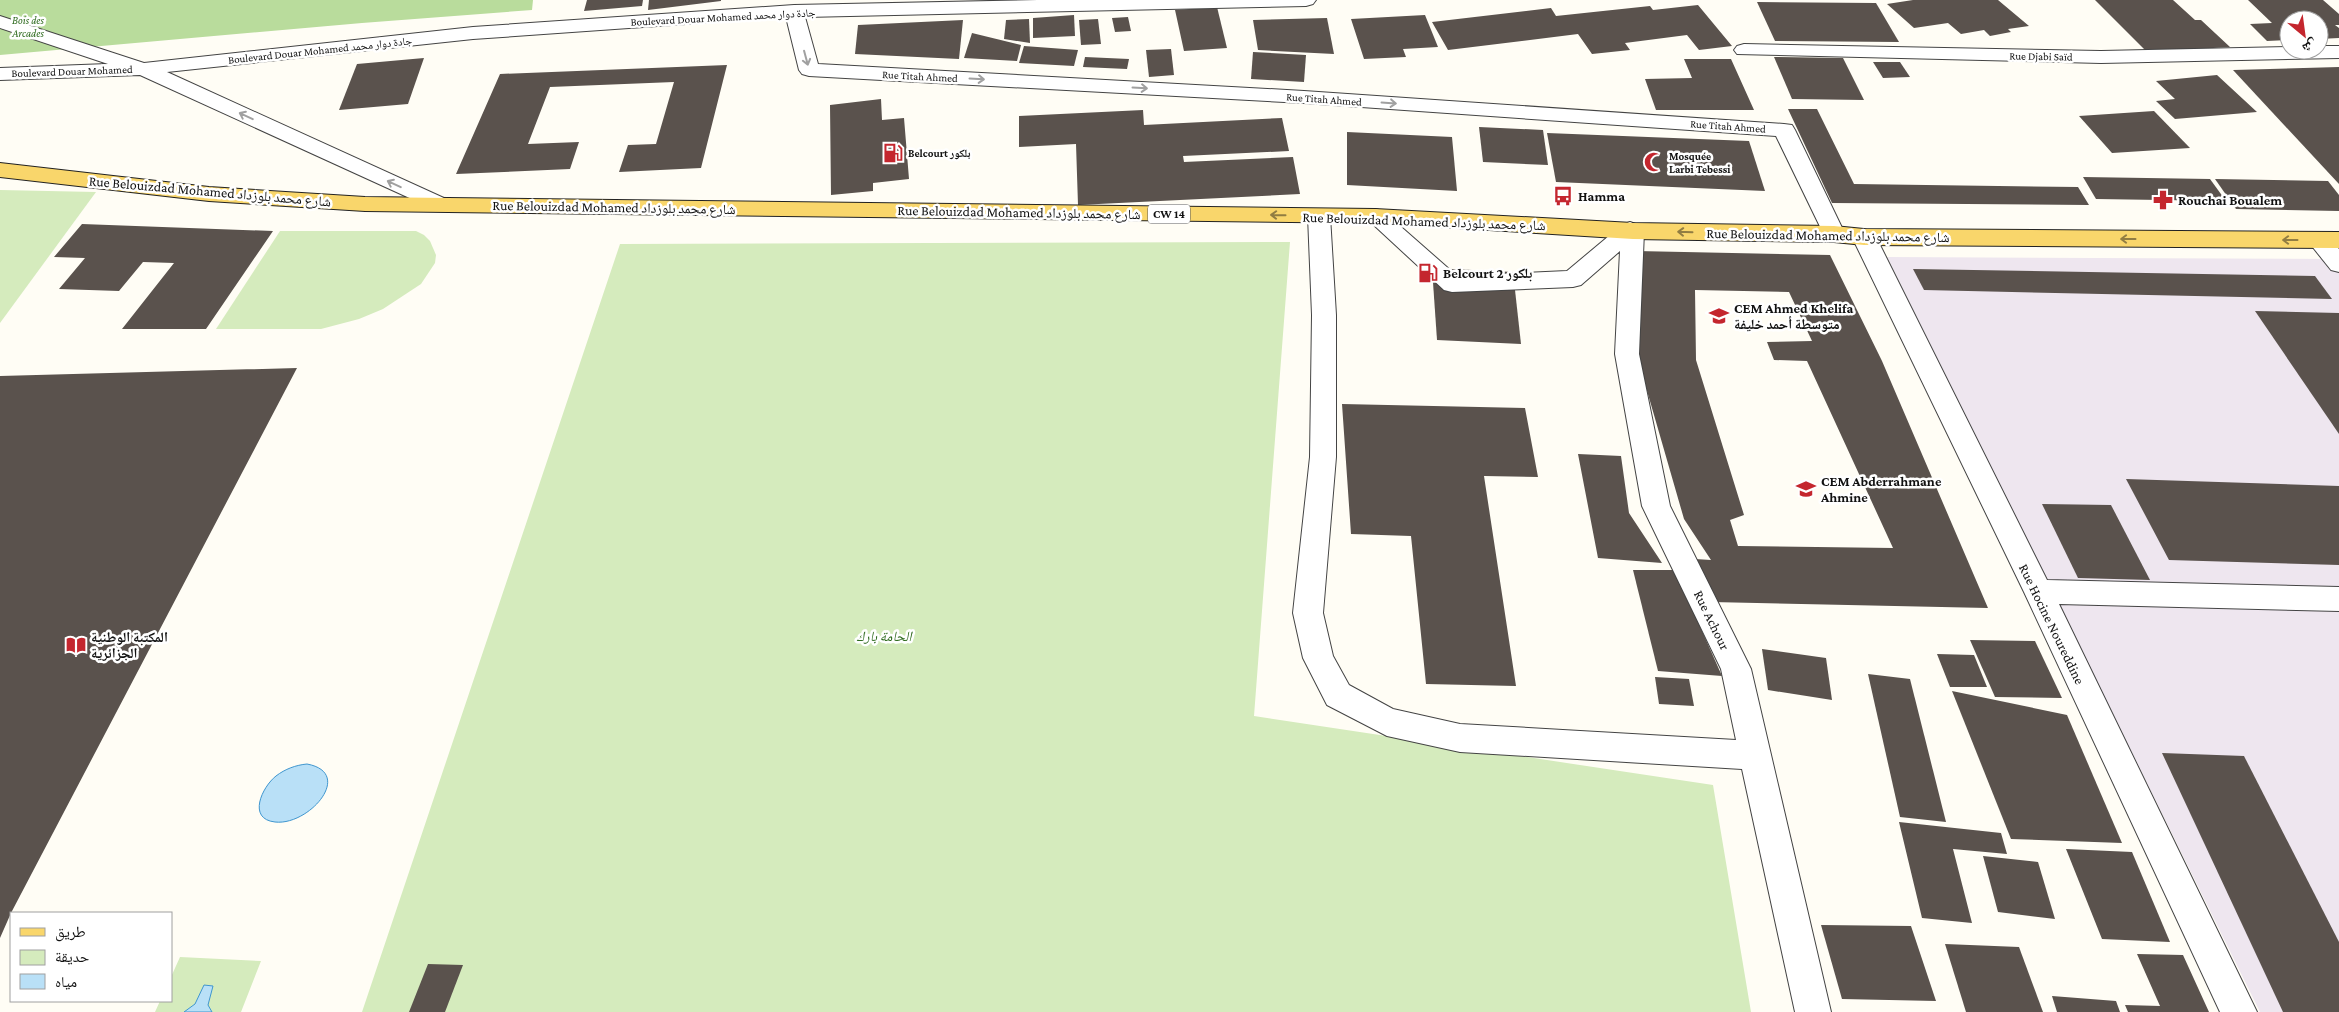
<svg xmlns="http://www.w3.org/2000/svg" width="2339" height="1012" font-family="'Crimson Pro','Noto Naskh Arabic',serif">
<rect width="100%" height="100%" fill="#fffdf5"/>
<polygon fill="#eee6ef" points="1887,257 2339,259 2339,1012 2260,1012"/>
<g fill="#d5ebbd">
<polygon points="0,190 96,192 0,323"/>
<polygon points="280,231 416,231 424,235 430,241 436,255 435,263 421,284 383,309 359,319 321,329 216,329"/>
<polygon points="1290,242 1254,716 1713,785 1751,1012 362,1012 620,244"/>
<polygon points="180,957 261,961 241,1012 155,1012 160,1001 171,1001 171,977"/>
</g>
<polygon fill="#b9dc9c" points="0,0 533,0 532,10 362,23 0,55"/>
<g fill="#b9e0f7" stroke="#3f96cf">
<path d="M307,764C355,773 309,826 275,822C247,819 262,787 276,776C285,769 296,765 307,764Z"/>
<polygon points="204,985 213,986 208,1005 212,1012 184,1012 195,1004"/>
</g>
<g fill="#5a524d" fill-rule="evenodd">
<polygon points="587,0 643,0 642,6 584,11"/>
<polygon points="649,0 721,0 721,1 648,10"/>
<polygon points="1913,0 1998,0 2029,26 2008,29 2011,32 1990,36 1984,30 1961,34 1948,23 1914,28 1887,4"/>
<polygon points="2095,0 2173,0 2195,20 2201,20 2230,47 2147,52"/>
<polygon points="2248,0 2323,0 2339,14 2339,25 2335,25 2339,28 2339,38 2319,39 2319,20 2289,20 2289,40 2267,41 2250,24 2272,23"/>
<polygon points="1757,2 1876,3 1899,42 1775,41"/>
<polygon points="1698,5 1732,46 1699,50 1687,35 1625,43 1630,50 1592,54 1578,34 1448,50 1432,22 1551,8 1556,16 1650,6 1653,10"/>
<polygon points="1217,7 1227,48 1184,51 1175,10"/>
<polygon points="1074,15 1075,36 1033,38 1033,18"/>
<polygon points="1425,15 1438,47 1403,49 1406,57 1364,59 1351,19"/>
<polygon points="1128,17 1131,31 1115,32 1112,18"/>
<polygon points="1327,18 1334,54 1258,50 1253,20"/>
<polygon points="1029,19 1030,43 1004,39 1006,20"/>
<polygon points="1098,19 1101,44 1081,45 1079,20"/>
<polygon points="963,20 959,59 855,54 858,25"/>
<polygon points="972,33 1021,45 1017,61 964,58"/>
<polygon points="1024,46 1078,50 1074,66 1019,63"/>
<polygon points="1171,49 1174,75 1149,77 1146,50"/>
<polygon points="1253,52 1306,55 1304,82 1251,79"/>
<polygon points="1085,57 1129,59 1127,69 1083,67"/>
<polygon points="1774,57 1843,58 1864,100 1792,99"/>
<polygon points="424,58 408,104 339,110 357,64"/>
<polygon points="1684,59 1731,59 1754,110 1656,110 1645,79 1692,78"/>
<polygon points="1873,62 1900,62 1910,77 1883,78"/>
<polygon points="727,65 701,168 619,172 628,145 656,144 674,82 550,87 528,144 579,142 570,169 456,174 500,74"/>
<polygon points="2339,67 2339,184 2233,70"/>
<polygon points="2217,75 2257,112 2175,119 2156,101 2175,99 2156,81"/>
<polygon points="881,99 882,120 904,118 909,179 873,183 873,191 831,195 830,105"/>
<polygon points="1788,109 1817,109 1854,184 2078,187 2089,205 1832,203"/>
<polygon points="1143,110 1144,125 1282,118 1289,151 1183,156 1184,162 1293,157 1300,194 1078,205 1076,144 1019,147 1019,116"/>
<polygon points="2154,111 2190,148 2112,153 2079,116"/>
<polygon points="1479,127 1543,130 1548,165 1483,162"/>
<polygon points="1347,132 1452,137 1457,191 1347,185"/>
<polygon points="1547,133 1749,141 1765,191 1556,182"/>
<polygon points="2083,177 2210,179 2226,201 2096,199"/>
<polygon points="2215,179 2328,181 2339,195 2339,211 2236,209"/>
<polygon points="82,224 273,231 206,329 122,329 174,263 143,262 119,291 59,289 85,258 54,257"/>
<path d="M1636,251L1830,255L1882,361L1988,608L1711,602L1695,559L1711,560L1684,519L1637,356ZM1695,290L1789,292L1812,341L1767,342L1774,360L1807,361L1893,548L1738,546L1730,520L1744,515L1696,360Z"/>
<polygon points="1432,268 1513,272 1521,344 1437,340"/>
<polygon points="1913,269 2315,276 2332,299 1924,290"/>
<polygon points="2255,311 2339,313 2339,434"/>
<polygon points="297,368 11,913 0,938 0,376"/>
<polygon points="1342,404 1525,408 1538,477 1484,476 1516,686 1426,684 1411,536 1351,534"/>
<polygon points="1578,454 1621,456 1629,513 1662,563 1598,558"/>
<polygon points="2126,479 2339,486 2339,565 2169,560"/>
<polygon points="2042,504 2111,505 2150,580 2078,578"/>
<polygon points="1633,570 1675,570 1722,676 1658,671"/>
<polygon points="1970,640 2035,641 2062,698 1995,697"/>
<polygon points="1762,649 1826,658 1832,700 1768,690"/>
<polygon points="1937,654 1974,655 1987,687 1950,687"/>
<polygon points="1868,674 1910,679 1946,822 1900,817"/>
<polygon points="1655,677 1689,679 1694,706 1659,704"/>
<polygon points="1952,691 2067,715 2122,843 2011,839"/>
<polygon points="2162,753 2244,756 2339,942 2339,1012 2283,1012"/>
<polygon points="1899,822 2001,833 2007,854 1953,849 1972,923 1922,918"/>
<polygon points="2066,849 2132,852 2170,942 2102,939"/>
<polygon points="1983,856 2038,862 2055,919 1998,912"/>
<polygon points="1821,925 1911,926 1936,1001 1842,999"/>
<polygon points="1945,944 2019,947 2043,1012 1966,1012"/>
<polygon points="2137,954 2183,955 2209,1012 2128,1012 2125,1005 2160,1006"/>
<polygon points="428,964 463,965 445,1012 409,1012"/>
<polygon points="2052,996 2116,1001 2120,1012 2057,1012"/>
</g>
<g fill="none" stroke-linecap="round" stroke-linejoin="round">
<defs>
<g id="minor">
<polygon points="1038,0 1316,0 1313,4 1306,6 805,17 818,64 1304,91 1784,124 1792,125 1795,130 1845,234 1842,239 1834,242 1826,239 1776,136 1304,103 809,76 802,74 799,70 786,17 473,39 167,72 446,199 449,204 446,209 438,211 140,75 0,80 0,68 108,64 0,28 0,16 144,63 473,27 794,5"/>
<polygon points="1744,44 2101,51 2289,47 2289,50 2319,50 2319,46 2339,46 2339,58 2101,63 1737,54 1734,50 1737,46"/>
<polygon points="1319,209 1327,211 1330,216 1336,315 1336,457 1323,613 1333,656 1349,685 1393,709 1460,724 1736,740 1721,669 1642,506 1615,354 1620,251 1581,285 1573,287 1452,292 1444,290 1364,216 1367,211 1375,209 1383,211 1457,276 1567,271 1622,225 1630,222 1641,226 1644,231 1639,354 1670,506 1751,669 1831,1012 1795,1012 1742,769 1460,752 1387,736 1327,705 1303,658 1293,613 1310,457 1312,315 1308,216 1311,211"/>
<polygon points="1864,229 1872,232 1876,237 2047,580 2339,587 2339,611 2059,604 2257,1012 2220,1012 2024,592 1852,237 1856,232"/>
<polygon points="2319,232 2327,235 2339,249 2339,272 2331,270 2307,240 2311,235"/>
</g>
<polygon id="major" points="0,163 209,187 365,197 1375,209 1633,223 1834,226 1864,229 2339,232 2339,248 1864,245 1834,242 1633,239 1375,223 365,211 209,201 0,177"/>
</defs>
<use href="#minor" stroke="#444" stroke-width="2"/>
<use href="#major" stroke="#222" stroke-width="2"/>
<use href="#minor" fill="#fff" fill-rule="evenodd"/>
<use href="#major" fill="#f9d66b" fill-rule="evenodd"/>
</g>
<defs><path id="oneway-shaft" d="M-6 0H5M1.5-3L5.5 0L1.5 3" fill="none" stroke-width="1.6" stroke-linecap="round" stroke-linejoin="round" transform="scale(1.25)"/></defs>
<g stroke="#a0a0a0">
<use href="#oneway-shaft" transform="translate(806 58) rotate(75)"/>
<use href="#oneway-shaft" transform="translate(977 79) rotate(3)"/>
<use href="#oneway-shaft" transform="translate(1140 88) rotate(3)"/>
<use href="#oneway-shaft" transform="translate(1389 103) rotate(4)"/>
<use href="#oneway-shaft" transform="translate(246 116) rotate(-155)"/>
<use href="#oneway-shaft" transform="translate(394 184) rotate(-155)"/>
</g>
<g stroke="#917d42">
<use href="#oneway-shaft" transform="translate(1278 215) rotate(-179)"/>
<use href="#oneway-shaft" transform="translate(1685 232) rotate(-178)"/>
<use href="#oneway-shaft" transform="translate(2128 239) rotate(-180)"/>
<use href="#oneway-shaft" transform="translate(2290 240) rotate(-180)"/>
</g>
<defs>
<symbol id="fuel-bare" viewBox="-9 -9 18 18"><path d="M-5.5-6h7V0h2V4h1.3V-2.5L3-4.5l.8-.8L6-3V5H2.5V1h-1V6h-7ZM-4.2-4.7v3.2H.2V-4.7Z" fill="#c4262e" stroke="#fff" stroke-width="2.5" paint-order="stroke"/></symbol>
<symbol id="mosque-bare" viewBox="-9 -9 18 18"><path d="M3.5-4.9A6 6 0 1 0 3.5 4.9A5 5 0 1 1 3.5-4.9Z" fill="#c4262e" stroke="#fff" stroke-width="2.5" paint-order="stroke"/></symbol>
<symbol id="bus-bare" viewBox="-9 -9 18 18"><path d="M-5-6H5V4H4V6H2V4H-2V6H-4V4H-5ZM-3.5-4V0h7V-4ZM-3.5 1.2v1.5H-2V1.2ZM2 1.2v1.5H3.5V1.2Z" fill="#c4262e" stroke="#fff" stroke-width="2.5" paint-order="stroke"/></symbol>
<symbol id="pharmacy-bare" viewBox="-9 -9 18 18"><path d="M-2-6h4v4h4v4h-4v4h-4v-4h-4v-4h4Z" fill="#c4262e" stroke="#fff" stroke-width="2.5" paint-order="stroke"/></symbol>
<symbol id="school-bare" viewBox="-9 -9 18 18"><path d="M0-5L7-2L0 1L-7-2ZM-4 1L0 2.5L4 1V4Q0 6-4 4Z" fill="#c4262e" stroke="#fff" stroke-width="2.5" paint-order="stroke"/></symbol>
<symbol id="library-bare" viewBox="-9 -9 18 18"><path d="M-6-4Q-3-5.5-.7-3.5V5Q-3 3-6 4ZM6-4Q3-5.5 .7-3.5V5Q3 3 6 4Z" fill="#c4262e" stroke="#fff" stroke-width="2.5" paint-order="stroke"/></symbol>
</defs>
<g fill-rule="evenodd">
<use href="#fuel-bare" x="879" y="139" width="28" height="28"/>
<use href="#mosque-bare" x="1640" y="148" width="28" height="28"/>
<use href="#bus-bare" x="1549" y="182" width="28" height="28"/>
<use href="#pharmacy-bare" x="2149" y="186" width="28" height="28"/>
<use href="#fuel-bare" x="1414" y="259" width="28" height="28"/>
<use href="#school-bare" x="1705" y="302" width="28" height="28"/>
<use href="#school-bare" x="1792" y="475" width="28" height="28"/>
<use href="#library-bare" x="62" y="631" width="28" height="28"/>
</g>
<g text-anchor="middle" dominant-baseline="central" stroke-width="5" stroke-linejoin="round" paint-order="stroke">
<g font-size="11" fill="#111" stroke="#fff">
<text transform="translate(723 17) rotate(-3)">Boulevard Douar Mohamed جادة دوار محمد</text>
<text transform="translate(320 50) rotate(-6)">Boulevard Douar Mohamed جادة دوار محمد</text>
<text transform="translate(2041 56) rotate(1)">Rue Djabi Saïd</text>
<text transform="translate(72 71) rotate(-2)">Boulevard Douar Mohamed</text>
<text transform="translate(920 76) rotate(3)">Rue Titah Ahmed</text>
<text transform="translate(1324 99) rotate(4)">Rue Titah Ahmed</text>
<text transform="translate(1728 126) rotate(4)">Rue Titah Ahmed</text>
</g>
<g font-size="11" font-style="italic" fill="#2f6b1f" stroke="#fff">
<text x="28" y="20">Bois des<tspan x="28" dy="13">Arcades</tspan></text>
</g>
<g font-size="11" font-weight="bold" fill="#111" stroke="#fff" text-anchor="start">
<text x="908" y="153">Belcourt بلكور</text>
<text x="1669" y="156">Mosquée<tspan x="1669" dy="13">Larbi Tebessi</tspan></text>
</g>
<rect fill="#fff" stroke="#585858" stroke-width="1" x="1148" y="204.5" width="42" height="19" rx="4"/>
<g font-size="12" font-weight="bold" fill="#111">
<text x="1169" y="214">CW 14</text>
</g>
<g font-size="14" fill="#111" stroke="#fff">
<text transform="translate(210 191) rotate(5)">Rue Belouizdad Mohamed شارع محمد بلوزداد</text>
<text transform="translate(614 207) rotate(1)">Rue Belouizdad Mohamed شارع محمد بلوزداد</text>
<text transform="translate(1019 212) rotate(1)">Rue Belouizdad Mohamed شارع محمد بلوزداد</text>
<text transform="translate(1424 221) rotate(2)">Rue Belouizdad Mohamed شارع محمد بلوزداد</text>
<text transform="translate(1828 235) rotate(1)">Rue Belouizdad Mohamed شارع محمد بلوزداد</text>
<text transform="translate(1712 620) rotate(64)">Rue Achour</text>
<text transform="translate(2052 624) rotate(64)">Rue Hocine Noureddine</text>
</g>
<g font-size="14" font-weight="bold" fill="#111" stroke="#fff" text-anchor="start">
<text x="1578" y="196">Hamma</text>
<text x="2178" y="200">Rouchai Boualem</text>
<text x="1443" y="273">Belcourt 2 بلكور</text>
<text x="1734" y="308">CEM Ahmed Khelifa<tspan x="1734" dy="16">متوسطة أحمد خليفة</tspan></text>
<text x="1821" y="481">CEM Abderrahmane<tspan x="1821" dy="16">Ahmine</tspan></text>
<text x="91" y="637">المكتبة الوطنية<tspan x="91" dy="16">الجزائرية</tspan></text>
</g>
<g font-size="14" font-style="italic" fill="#2f6b1f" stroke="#fff">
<text x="884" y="636">الحامة بارك</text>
</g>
</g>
<rect x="10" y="912" width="162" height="90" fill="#ffffff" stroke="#a0a0a0"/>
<rect x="20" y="928" width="25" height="8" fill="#f9d66b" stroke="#a0a0a0"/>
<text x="55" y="937" font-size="15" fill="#111111">طريق</text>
<rect x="20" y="950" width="25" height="15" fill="#d5ebbd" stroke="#a0a0a0"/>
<text x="55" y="962" font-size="15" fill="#111111">حديقة</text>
<rect x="20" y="974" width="25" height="15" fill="#b9e0f7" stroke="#a0a0a0"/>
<text x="55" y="987" font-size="15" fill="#111111">مياه</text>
<g transform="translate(2304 35) rotate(151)"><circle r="24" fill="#ffffff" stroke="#a0a0a0"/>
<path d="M0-4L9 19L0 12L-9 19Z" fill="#c4262e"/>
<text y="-8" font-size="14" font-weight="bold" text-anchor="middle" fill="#111111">ش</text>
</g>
</svg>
